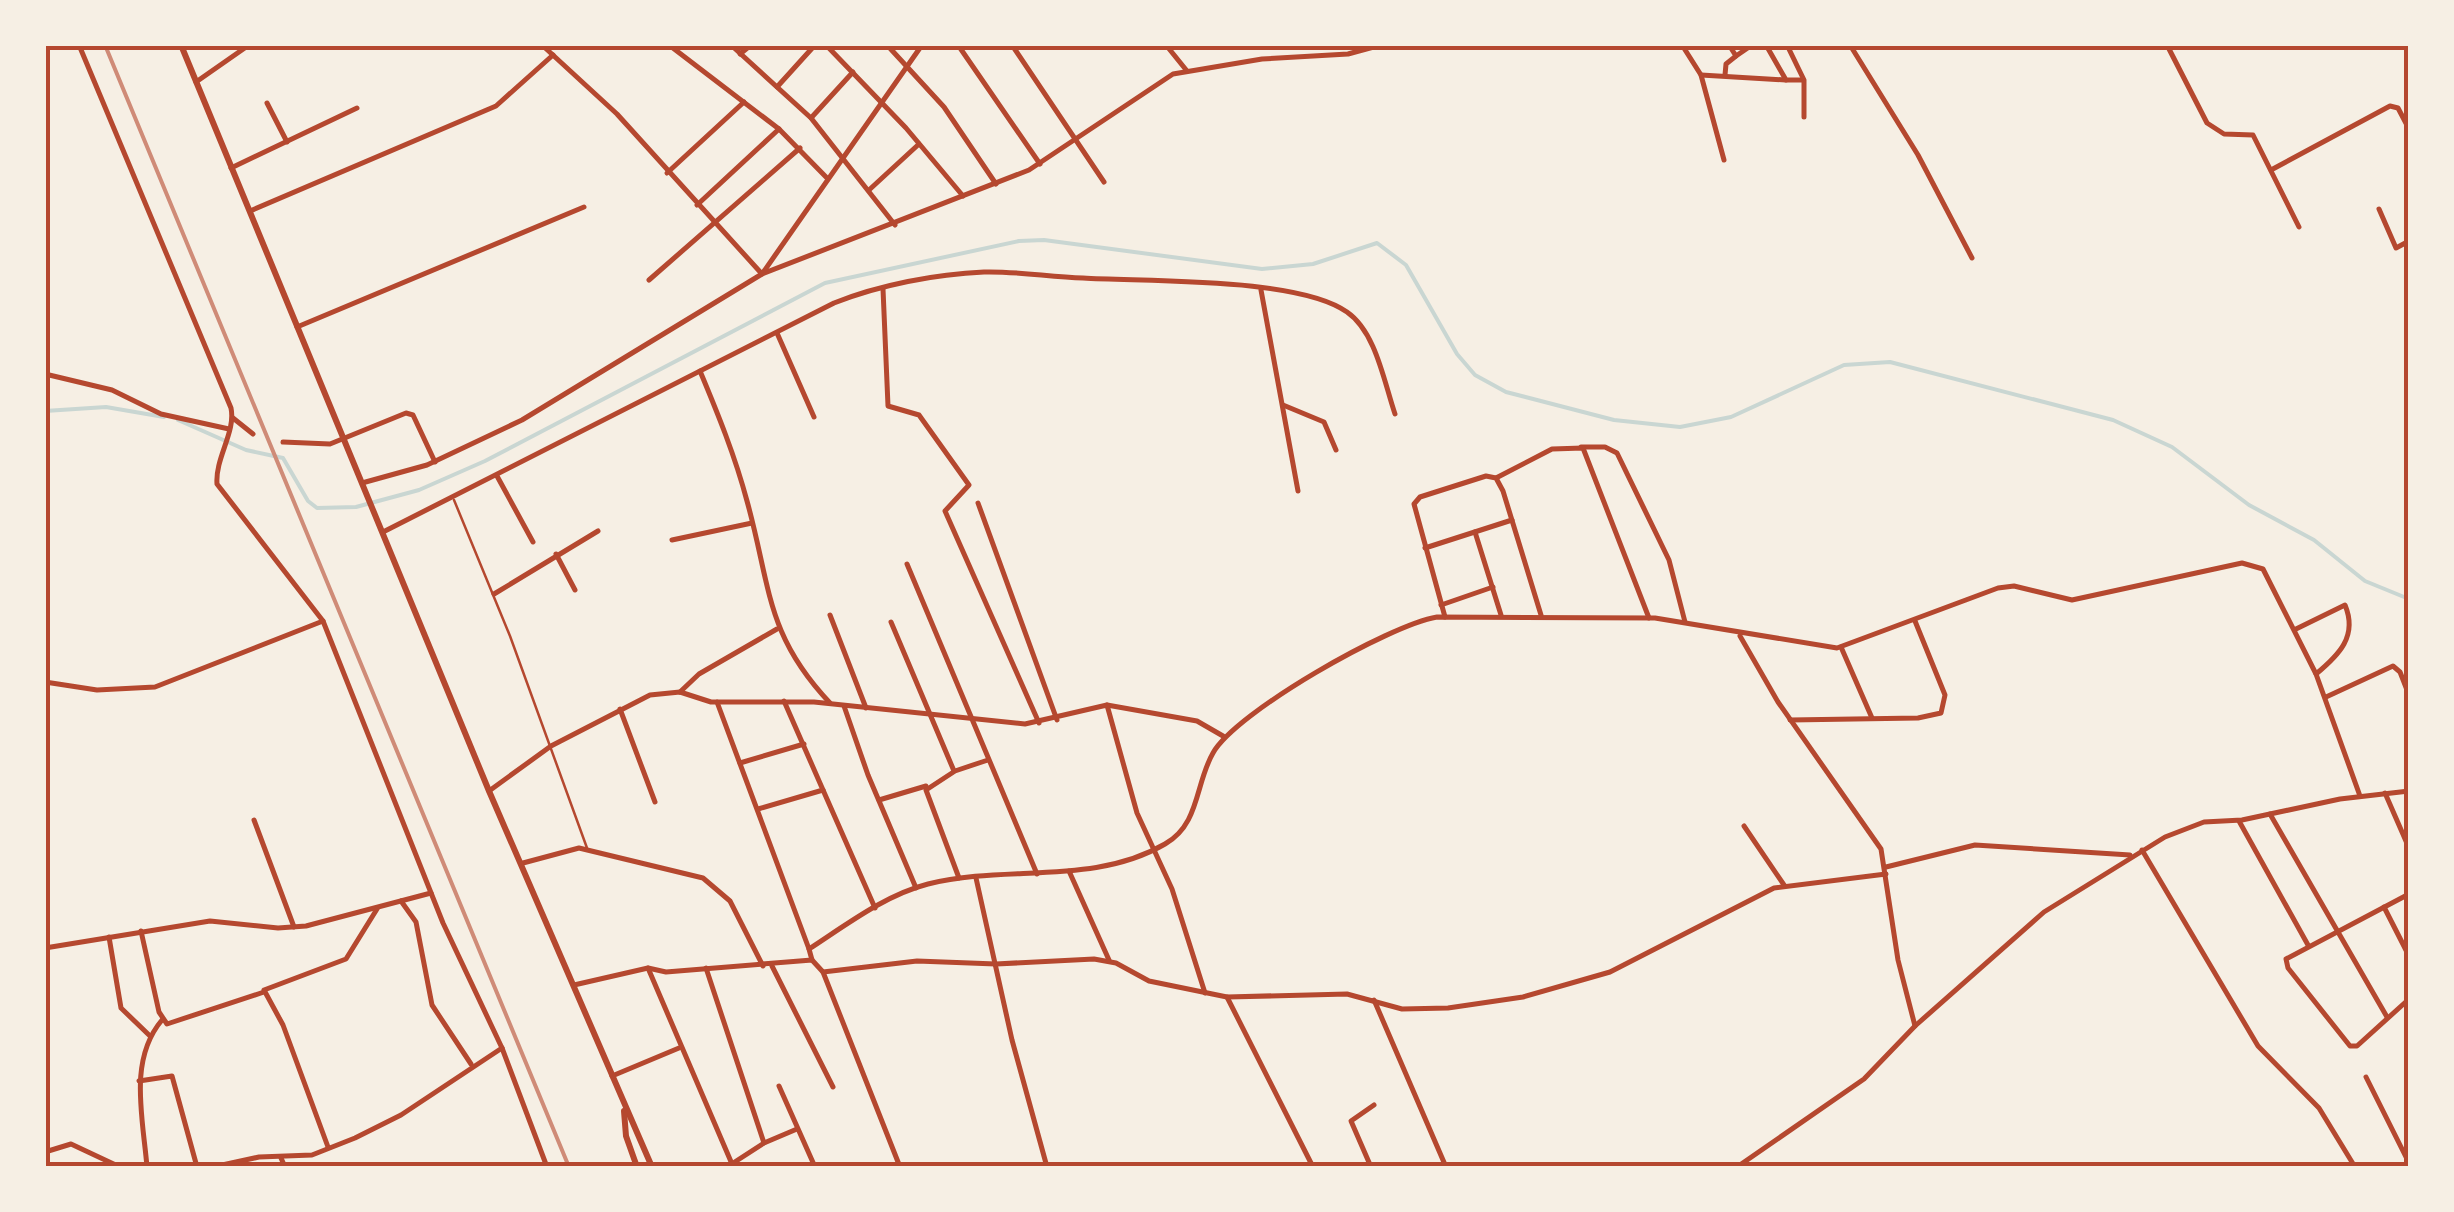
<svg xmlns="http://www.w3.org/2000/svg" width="2454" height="1212" font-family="'Noto Serif',serif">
<rect width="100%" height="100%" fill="#f6efe4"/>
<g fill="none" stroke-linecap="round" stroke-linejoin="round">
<g stroke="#c9d6d2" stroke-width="4">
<polyline points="45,411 106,407 164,417"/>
<polyline points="178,420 246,450 283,458 308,501 317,508 356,507 419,490 485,461 825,283 1019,241 1044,240 1262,269 1313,264 1377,243 1406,265 1457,354 1475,375 1506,392 1614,420 1680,427 1731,417 1844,365 1890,362 2113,420 2172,447 2249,505 2314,540 2365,581 2409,599"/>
</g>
<polyline stroke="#b5482f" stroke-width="2.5" points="454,500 510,636 587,848"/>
<g stroke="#b5482f" stroke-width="5">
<polyline points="542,45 617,114 762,274 1029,170 1173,74 1262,59 1348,54 1381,45"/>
<polyline points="669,45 779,129 826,177"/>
<polyline points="731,45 811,118 895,225"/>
<polyline points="826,45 906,128 963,196"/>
<polyline points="887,45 944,107 996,184"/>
<polyline points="958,45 1040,164"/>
<polyline points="1012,45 1104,182"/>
<polyline points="1166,45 1187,71"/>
<polyline points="1682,45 1701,75 1724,160"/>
<polyline points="1729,45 1736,56 1752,45"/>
<polyline points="1766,45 1786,80 1803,80"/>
<polyline points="1787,45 1804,80 1804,117"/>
<polyline points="1850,45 1918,155 1972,258"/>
<polyline points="2167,45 2207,123 2224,134 2253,135 2299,227"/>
<polyline points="740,54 751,45"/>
<polyline points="1701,75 1786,80"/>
<polyline points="1725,75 1726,64 1736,56"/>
<polyline points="196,82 249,45"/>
<polyline points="777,87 815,45"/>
<polyline points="267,103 287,142"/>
<polyline points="811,118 853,72"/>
<polyline points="231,168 357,108"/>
<polyline points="2271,170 2390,106 2398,108 2409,129"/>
<polyline points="667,173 744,102"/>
<polyline points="869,190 919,144"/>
<polyline points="697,205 779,129"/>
<polyline points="2379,209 2396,248 2409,241"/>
<polyline points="250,211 496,106 553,55"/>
<polyline points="649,280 800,148"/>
<polyline points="883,289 888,406 919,415 969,485 945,511 1039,723"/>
<polyline points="1261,290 1298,491"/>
<polyline points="297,327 584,207"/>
<polyline points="777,333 814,417"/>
<path d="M700,371C718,414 735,456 747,501C771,587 765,634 830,703"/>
<polyline points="45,374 112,390 161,414 229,429"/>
<polyline points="1283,405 1324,422 1336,450"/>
<polyline points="233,418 253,434"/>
<polyline points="283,442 330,444 406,413 413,415 435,462"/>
<polyline points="1581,447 1605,447 1617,453 1669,560 1685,622"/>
<polyline points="497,476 533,542"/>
<polyline points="1496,478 1552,449 1583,448 1649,618"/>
<polyline points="362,483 427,465 522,420 762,274 922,45"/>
<polyline points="978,503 1057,720"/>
<path d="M383,532L834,303C879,285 936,274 984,272C1016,271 1050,277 1083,278C1146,282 1298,277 1347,312C1376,332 1384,382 1395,414"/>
<polyline points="1475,532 1501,615"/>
<polyline points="672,540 752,523"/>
<polyline points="1425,548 1512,520"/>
<polyline points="556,554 575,590"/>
<polyline points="907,564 1037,874"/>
<polyline points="494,594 598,531"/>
<polyline points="1441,605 1493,587"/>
<polyline points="830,615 866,708"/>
<polyline points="1445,617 1414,504 1420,497 1486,476 1496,478 1503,491 1541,615"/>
<polyline points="891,622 954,771"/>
<path d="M2296,629L2345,605C2358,636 2339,655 2316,674"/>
<polyline points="1740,636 1778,702 1881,849 1898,960 1915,1026"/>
<polyline points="1841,647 1872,718"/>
<polyline points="45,682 97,690 155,687 323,621"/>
<polyline points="680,692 699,674 777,629"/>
<polyline points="2326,697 2393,666 2400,672 2409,695"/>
<polyline points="717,702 809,949"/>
<polyline points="1107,705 1197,721 1223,736"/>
<polyline points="844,706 868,775 916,888"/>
<polyline points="620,709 655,802"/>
<polyline points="1790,720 1918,718 1941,713 1945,695 1915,621"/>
<polyline points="740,763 804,744"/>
<polyline points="823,790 875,908"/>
<polyline points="489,791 551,746 650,695 680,692 711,702 814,702 1025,724 1107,705 1137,813 1172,889 1205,993"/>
<polyline points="2385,793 2409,848"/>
<polyline points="879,800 926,786"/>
<polyline points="758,809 823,790 784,701"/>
<polyline points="2270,814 2387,1017"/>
<polyline points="254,820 294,927"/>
<polyline points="2239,821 2308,945"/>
<polyline points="1744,826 1784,885"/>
<polyline points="2142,850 2258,1046 2319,1108 2355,1167"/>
<polyline points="523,863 579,848 703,878 730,901 763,966"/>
<polyline points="1886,867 1975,845 2130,855"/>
<polyline points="1069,871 1109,960"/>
<polyline points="959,878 926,790 955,771 988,760"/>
<polyline points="976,878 1012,1040 1047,1167"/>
<polyline points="2409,894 2286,959 2288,968 2350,1046 2357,1046 2409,999"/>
<polyline points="401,901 416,922 432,1005 471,1064"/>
<polyline points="2384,907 2409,956"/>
<polyline points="141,931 159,1012 167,1024 264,992"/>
<polyline points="109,937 121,1008 149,1035"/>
<polyline points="45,948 210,921 278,928 306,926 431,893"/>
<path d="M812,960L809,949C846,925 885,895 928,884C1006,864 1093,886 1165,844C1200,824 1195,784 1213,753C1236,712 1389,625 1437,617L1655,618L1837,648L1998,588L2014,586L2072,600L2242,563L2263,569L2316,674L2360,796"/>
<polyline points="772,966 833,1087"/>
<polyline points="648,968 732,1164"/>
<polyline points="706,968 764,1143"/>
<polyline points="823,972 900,1167"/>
<polyline points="574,985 648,968 666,972 812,960 823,972 917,961 996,964 1094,959 1116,963 1149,981 1227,997 1347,994 1402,1009 1448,1008 1523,997 1610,972 1774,888 1886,874"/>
<polyline points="1227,997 1313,1167"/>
<polyline points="1374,1000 1446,1167"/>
<polyline points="612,1076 679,1048"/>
<polyline points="2366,1077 2409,1163"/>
<polyline points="139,1081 172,1076 197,1167"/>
<polyline points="779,1086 815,1167"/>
<polyline points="328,1147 283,1025 264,990 346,959 377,909"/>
<polyline points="45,1152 71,1144 120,1167"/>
<polyline points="281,1158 285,1167"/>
<path d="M147,1167C143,1118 128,1060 162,1020"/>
<polyline points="213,1167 259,1157 312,1155 355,1138 401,1115 502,1048"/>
<polyline points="727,1167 764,1143 797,1129"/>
<polyline points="1371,1167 1351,1121 1374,1105"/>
<polyline points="1737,1167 1864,1079 1915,1026 2044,912 2165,837 2204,822 2242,820 2340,799 2409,791"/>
</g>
<path stroke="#b5482f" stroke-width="5" d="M79,45L231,408C236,432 215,458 217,484L323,621L443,923L502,1048L547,1167"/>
<g stroke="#b5482f" stroke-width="6">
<polyline points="181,45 489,791 652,1167"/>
<polyline points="624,1111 626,1136 637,1167"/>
</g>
<polyline stroke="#cf8b77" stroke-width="4" points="105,45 569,1167"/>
</g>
<rect width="2454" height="1212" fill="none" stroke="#f6efe4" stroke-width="95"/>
<rect x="48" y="48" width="2358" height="1116" fill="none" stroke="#b5482f" stroke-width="4"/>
</svg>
